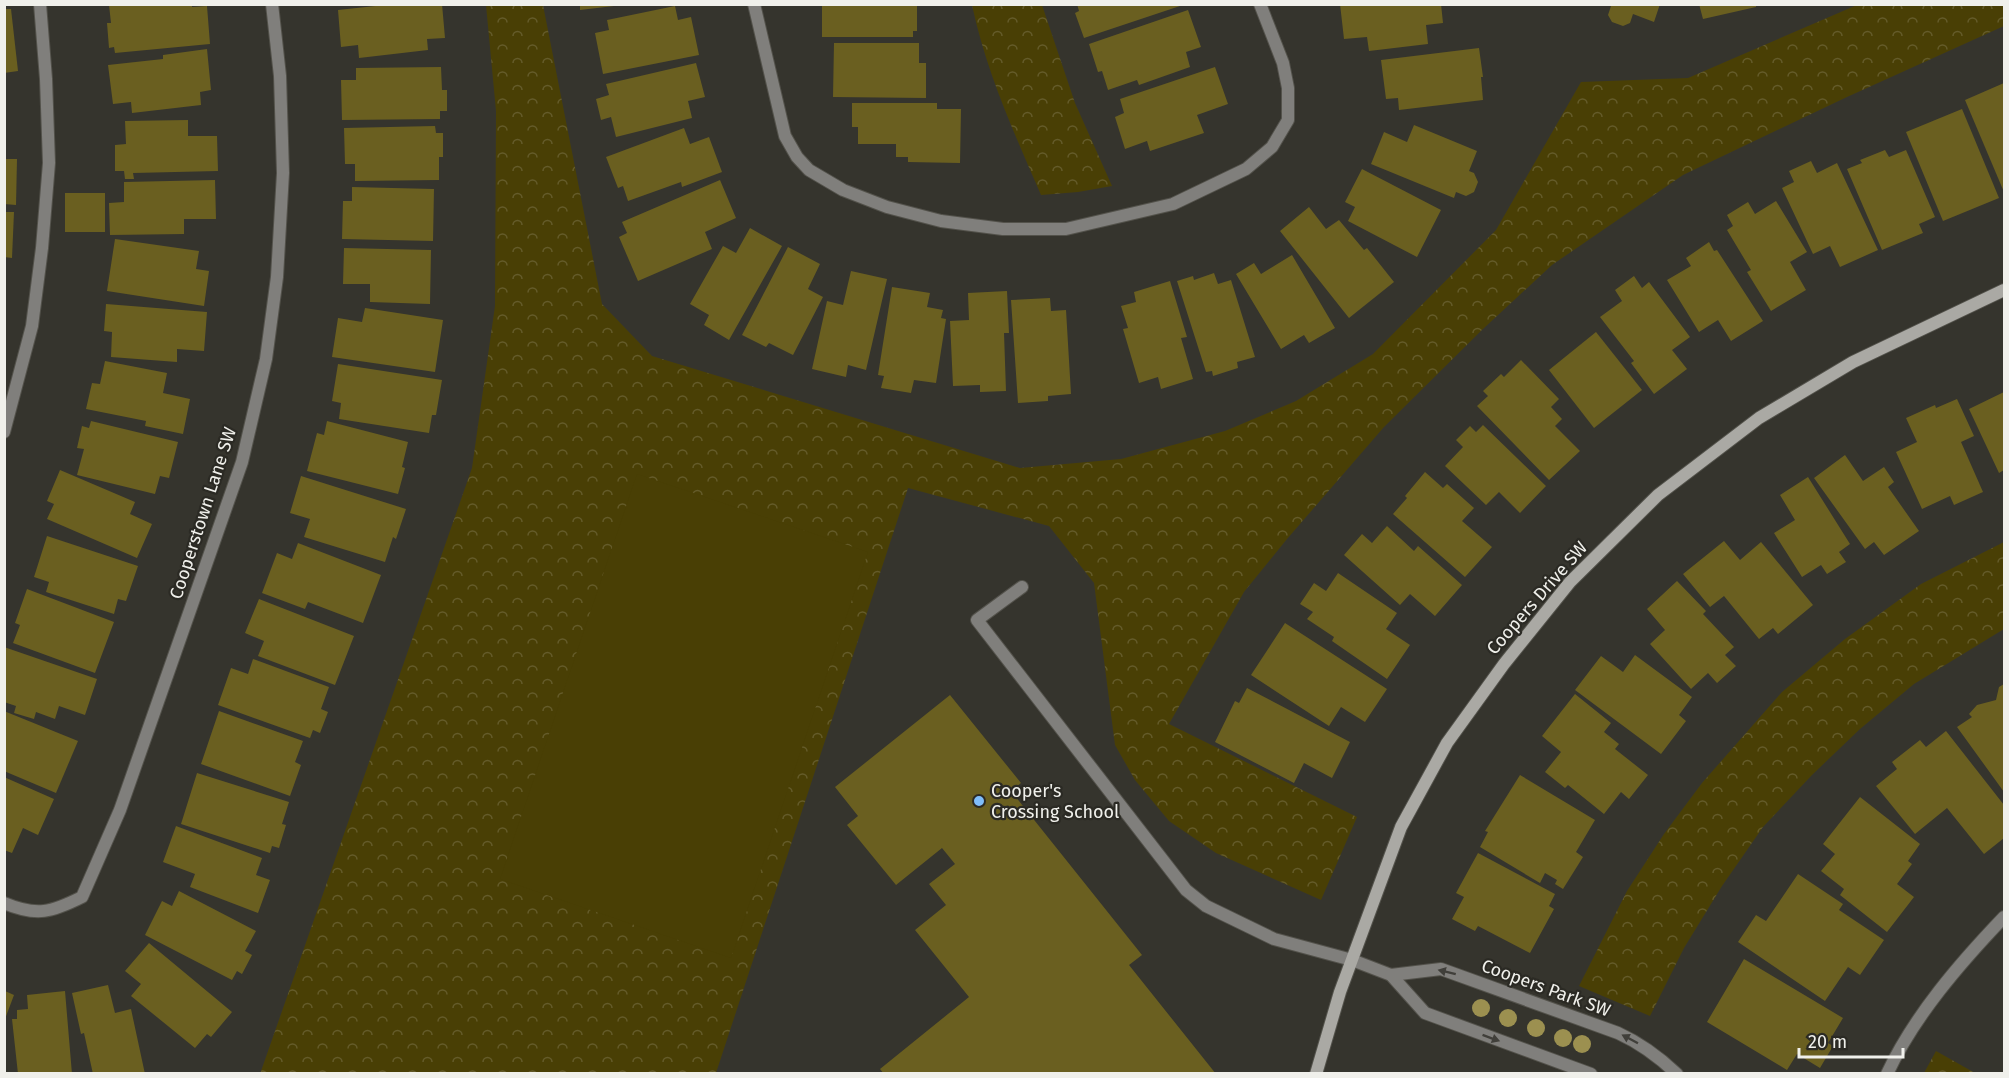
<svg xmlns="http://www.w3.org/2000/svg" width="2009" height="1078" font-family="'Fira Sans',sans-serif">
<defs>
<pattern id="park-crowns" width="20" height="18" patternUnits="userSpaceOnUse" patternTransform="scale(1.5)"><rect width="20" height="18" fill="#493f05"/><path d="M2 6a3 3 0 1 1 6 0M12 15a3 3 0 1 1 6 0" fill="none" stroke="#645b2a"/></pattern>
</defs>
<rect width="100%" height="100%" fill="#35342d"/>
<g fill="url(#park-crowns)">
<polygon points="486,5 543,5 602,304 652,356 1020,468 1121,459 1225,431 1296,401 1373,354 1496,230 1581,82 1688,78 1857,5 2004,5 2004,26 1847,97 1683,175 1552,265 1483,329 1384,427 1287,539 1244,592 1169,724 1357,817 1321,900 1216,853 1169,821 1135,780 1115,745 1094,583 1049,526 908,488 716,1073 260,1074 472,468 495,306 496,111"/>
<path d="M972,5H1042L1075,103L1112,186L1078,192L1041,195C1014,133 986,71 972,5Z"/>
<polygon points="2004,542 2004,629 1914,684 1860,729 1812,775 1763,827 1722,886 1684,948 1650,1016 1579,986 1627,891 1664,834 1702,783 1782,692 1845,639 1921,584"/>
<polygon points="1936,1051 1975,1073 1924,1073"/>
</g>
<polygon fill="#493f05" points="637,474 868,552 731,958 500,879"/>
<g fill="#6a5f20">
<polygon points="394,4 442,4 445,38 427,39 428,50 359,58 358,45 341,47 338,10"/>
<polygon points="580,4 614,4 614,6 580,10"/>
<polygon points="822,4 917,4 917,31 913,31 913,37 822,37"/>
<polygon points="1077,4 1183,4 1183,5 1084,38 1075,13 1079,11"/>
<polygon points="1340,4 1441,4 1443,23 1426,25 1428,44 1369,51 1367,37 1344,39"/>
<polygon points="1607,4 1660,4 1654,22 1633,14 1630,23 1623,26 1612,22 1608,15 1611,6"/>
<polygon points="1699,4 1756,4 1756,7 1703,19"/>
<polygon points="109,5 192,5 192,7 207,6 210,44 115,53 114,47 109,48 107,23 111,23"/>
<polygon points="675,6 678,20 691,17 699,55 603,74 595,33 609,30 607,20"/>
<polygon points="4,9 11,9 18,71 4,73"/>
<polygon points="1188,10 1201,47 1186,52 1190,67 1139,85 1137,80 1108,90 1102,71 1098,72 1089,44"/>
<polygon points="834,43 919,43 919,63 926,63 926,98 833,97"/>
<polygon points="1479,48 1483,77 1481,77 1483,100 1399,110 1398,98 1386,99 1381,60"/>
<polygon points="207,49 211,90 200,92 201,105 132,113 131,102 113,104 108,65 163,59 163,55"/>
<polygon points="696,63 705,97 688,101 692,118 616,137 611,117 601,120 596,99 609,95 606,84"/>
<polygon points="441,67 442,90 447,90 447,111 440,111 440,119 342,120 341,80 356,80 356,68"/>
<polygon points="1215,67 1228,104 1197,115 1204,133 1150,151 1147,141 1125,149 1115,117 1124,113 1120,99"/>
<polygon points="2004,83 2004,192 1965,100"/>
<polygon points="852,103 937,103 937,109 961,109 960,163 908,162 908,157 896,157 896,144 858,144 858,127 852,127"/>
<polygon points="1962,109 1999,198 1943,221 1906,132"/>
<polygon points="188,120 188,136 217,136 218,171 133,173 134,179 125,179 124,171 115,171 115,145 126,144 125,121"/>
<polygon points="1414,125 1477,151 1469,171 1474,173 1478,182 1474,192 1466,196 1456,192 1454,198 1371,164 1384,132 1407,142"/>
<polygon points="435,126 436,133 443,133 443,157 439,157 439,180 355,181 355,164 345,164 344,128"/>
<polygon points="684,128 690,144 709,137 722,172 682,187 681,182 628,201 623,186 618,188 606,157"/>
<polygon points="1885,150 1889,157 1906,150 1935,217 1919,224 1923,233 1882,250 1847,169 1862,163 1860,160"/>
<polygon points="4,159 17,159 16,205 4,204"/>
<polygon points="1811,161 1817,173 1837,163 1878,250 1840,267 1830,246 1813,254 1782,188 1794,182 1789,171"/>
<polygon points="1362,169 1441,210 1417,257 1348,221 1355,207 1345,202"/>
<polygon points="215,180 216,219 184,219 184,234 110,235 109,203 124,202 124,182"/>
<polygon points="720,180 736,218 705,232 712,249 638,281 619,237 627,233 622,222"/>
<polygon points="352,187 434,189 433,241 342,239 343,201 352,201"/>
<rect x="65" y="193" width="40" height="39"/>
<polygon points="1776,201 1807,252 1790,262 1806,290 1771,311 1747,272 1751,270 1727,230 1733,226 1727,215 1748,202 1755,214"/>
<polygon points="1309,207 1326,229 1339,220 1364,250 1367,248 1394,282 1349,318 1280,231"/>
<polygon points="4,212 14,212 12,258 4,257"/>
<polygon points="750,228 782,246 729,340 704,325 709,315 690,304 723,246 736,253"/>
<polygon points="115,239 199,251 196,269 209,271 204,306 107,291"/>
<polygon points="1709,242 1714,251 1717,250 1763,321 1731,341 1718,320 1699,332 1667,280 1691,266 1686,258"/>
<polygon points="788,247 820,264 808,289 823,297 793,355 769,343 766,347 742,335"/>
<polygon points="344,248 431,250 430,304 370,302 370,284 343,284"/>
<polygon points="1292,255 1335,328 1309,343 1304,335 1281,349 1236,274 1254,263 1261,274"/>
<polygon points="851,271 887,279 866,370 848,365 846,377 812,369 827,301 843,305"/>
<polygon points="1214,273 1218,284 1231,280 1255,357 1237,362 1238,368 1213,376 1212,371 1206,372 1177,281 1193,276 1194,280"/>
<polygon points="1634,276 1642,288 1649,282 1690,337 1672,350 1687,369 1654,394 1631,363 1634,361 1600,317 1622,301 1615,290"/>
<polygon points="1170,281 1187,337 1181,338 1193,379 1161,389 1158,377 1139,383 1123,329 1128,328 1121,306 1136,302 1134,292"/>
<polygon points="892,287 930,293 927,307 943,310 941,318 946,319 936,383 914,380 911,393 881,388 884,376 878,375"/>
<polygon points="1007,291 1009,333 1004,333 1006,391 980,392 980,385 953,386 950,321 969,320 968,293"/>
<polygon points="1050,298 1051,311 1066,310 1071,394 1048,396 1048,401 1018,403 1011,300"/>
<polygon points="106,304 207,312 204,351 177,349 177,362 111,357 112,332 104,331"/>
<polygon points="365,308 443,320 435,372 332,357 338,318 362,322"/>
<polygon points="1596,332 1642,390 1594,428 1549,370"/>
<polygon points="1521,360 1559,399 1551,407 1562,419 1555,426 1580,451 1549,480 1477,406 1488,396 1483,391 1501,374 1504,377"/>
<polygon points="105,361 167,373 163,393 190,399 183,434 145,426 146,421 86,409 92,383 100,384"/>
<polygon points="338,364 442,380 436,415 432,415 429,433 339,419 341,403 332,401"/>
<polygon points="2004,392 2004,470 1999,473 1969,409"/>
<polygon points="1957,399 1974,436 1961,442 1983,492 1954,505 1950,496 1922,509 1896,452 1917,442 1906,418 1935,405 1936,408"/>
<polygon points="91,421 178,442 169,478 160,476 155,494 77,475 84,449 77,448 82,426 89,428"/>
<polygon points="327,421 408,442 402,467 405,468 398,494 307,471 317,433 324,435"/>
<polygon points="1483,425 1546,486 1520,513 1499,492 1486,505 1445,466 1463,447 1456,440 1470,426 1476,432"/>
<polygon points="1845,455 1863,481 1884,467 1894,482 1888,487 1919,531 1884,555 1874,542 1865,549 1814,478"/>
<polygon points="60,470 135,502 130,514 152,524 137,558 47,519 54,504 47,501"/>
<polygon points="1425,472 1443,488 1447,484 1474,508 1462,521 1492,547 1465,577 1393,514 1407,498 1405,496"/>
<polygon points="301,476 406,509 396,539 393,537 385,562 304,537 310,519 290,513"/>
<polygon points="1808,477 1850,544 1839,552 1846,562 1827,574 1821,565 1802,577 1774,533 1795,520 1780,495"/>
<polygon points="1387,526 1414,551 1418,546 1462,585 1435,616 1410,594 1400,605 1344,555 1362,534 1372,543"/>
<polygon points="47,536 138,566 126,601 118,599 114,614 46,592 49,582 34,577"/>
<polygon points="1724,541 1740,560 1761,542 1813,605 1778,634 1773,628 1759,639 1724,596 1710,607 1683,574"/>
<polygon points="298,543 381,575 363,623 308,602 305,609 262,593 277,553 292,559"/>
<polygon points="1338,573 1397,613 1386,629 1410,645 1387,679 1332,641 1334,637 1307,619 1313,612 1300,604 1314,583 1326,591"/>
<polygon points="1677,581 1706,611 1703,614 1734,647 1725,655 1736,666 1717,683 1708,673 1691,689 1650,644 1665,630 1647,609"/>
<polygon points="27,589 114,622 95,673 13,643 20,625 15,623"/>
<polygon points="259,599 354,636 335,685 258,656 264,641 245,633"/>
<polygon points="1285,623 1387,689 1365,722 1341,707 1329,726 1251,675"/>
<polygon points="4,647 97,679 85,715 59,706 55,719 36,712 34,719 14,713 16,706 4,702"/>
<polygon points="1635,655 1692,697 1679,715 1686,721 1661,754 1575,690 1601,656 1623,672"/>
<polygon points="253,659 329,687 321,709 328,712 320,733 313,730 310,738 218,705 231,668 248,674"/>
<polygon points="2004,684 2004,792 1957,727 1972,717 1969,714 1977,705 1996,700 1999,687"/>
<polygon points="1247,688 1350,742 1332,778 1304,763 1294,783 1215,742 1235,701 1239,703"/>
<polygon points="1575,694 1611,723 1604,732 1619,744 1615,749 1648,775 1629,799 1621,792 1604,814 1568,785 1565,788 1545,772 1561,752 1542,736"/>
<polygon points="950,695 1021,783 1011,791 1142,955 1129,965 1216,1074 884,1074 880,1069 969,997 915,930 946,905 929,884 955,864 942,848 896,885 847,825 858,816 835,787"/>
<polygon points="4,711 78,741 56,793 4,771"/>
<polygon points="219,711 303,741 295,762 301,765 290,796 201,764"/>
<polygon points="1946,731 2004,805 2004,838 1984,854 1947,808 1915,834 1876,786 1897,769 1892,762 1920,740 1926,747"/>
<polygon points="197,773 289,802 282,824 286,825 279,848 272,846 270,853 181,824"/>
<polygon points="1520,775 1595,820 1576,852 1583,857 1563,889 1555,884 1557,880 1545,873 1540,883 1480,847 1488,832 1485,831"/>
<polygon points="4,777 54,799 38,835 23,828 12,853 4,850"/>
<polygon points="1860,797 1920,844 1908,861 1912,864 1897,884 1914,897 1887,932 1840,895 1844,889 1821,871 1835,854 1823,844"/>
<polygon points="176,826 262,858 256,875 270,880 258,913 190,887 195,874 163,862"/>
<polygon points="1478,853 1555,894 1549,906 1554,909 1530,953 1478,926 1475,931 1452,919 1464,897 1456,893"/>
<polygon points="1798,874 1843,904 1839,910 1884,940 1860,975 1848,967 1825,1001 1738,942 1756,915 1766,921"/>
<polygon points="179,891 256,931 245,951 252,955 242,974 237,971 232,980 145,935 162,901 172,906"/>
<polygon points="149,943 232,1012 211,1037 207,1034 195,1048 131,996 141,984 125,971"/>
<polygon points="1744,959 1843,1018 1828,1043 1833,1046 1820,1068 1797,1054 1787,1070 1707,1022"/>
<polygon points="108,985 115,1013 131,1009 145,1074 93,1074 84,1033 81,1034 72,993"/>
<polygon points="5,991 14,995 5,1019"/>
<polygon points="65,991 72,1074 18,1074 12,1019 17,1019 17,1010 28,1009 27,995"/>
</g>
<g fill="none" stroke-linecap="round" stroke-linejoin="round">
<defs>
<g id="lane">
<polyline points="4,432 32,326 42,248 49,163 46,79 40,4"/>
<polyline points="1022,587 977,620 1186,890 1206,906 1274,939 1352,960"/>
</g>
<g id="street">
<polyline points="754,4 785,136 797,157 809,170 843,190 887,207 941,221 1003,229 1066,229 1173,204 1246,169 1272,147 1288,120 1288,88 1283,63 1260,4"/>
<path d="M4,903C37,917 52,912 82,897L120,810L242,462L266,359L277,277L283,173L280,76L272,4"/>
<polyline points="1352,960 1391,975 1425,1013 1591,1074"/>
<path d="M1391,975L1441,969L1618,1033C1640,1043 1659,1057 1677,1074"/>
<path d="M1887,1074C1914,1016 1960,963 2004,917"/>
</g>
<polyline id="secondary" points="1316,1074 1340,992 1401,827 1447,743 1504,664 1570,582 1658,495 1759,418 1853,362 2004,290"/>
</defs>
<use href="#lane" stroke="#53524b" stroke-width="14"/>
<use href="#street" stroke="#53524b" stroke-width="14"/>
<use href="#secondary" stroke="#53524b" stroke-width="14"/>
<use href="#lane" stroke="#807f7c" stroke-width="12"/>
<use href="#street" stroke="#807f7c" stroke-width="12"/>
<use href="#secondary" stroke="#aaa9a4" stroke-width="12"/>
</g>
<g fill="#9c9050">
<circle cx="1481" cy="1008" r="9"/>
<circle cx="1508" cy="1018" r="9"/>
<circle cx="1536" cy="1028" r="9"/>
<circle cx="1563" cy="1038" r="9"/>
<circle cx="1582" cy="1044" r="9"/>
</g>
<defs><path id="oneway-solid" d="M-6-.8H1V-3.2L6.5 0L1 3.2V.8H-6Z" transform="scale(1.5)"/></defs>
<g fill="#403f3a">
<use href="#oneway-solid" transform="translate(1447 972) rotate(-166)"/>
<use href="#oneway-solid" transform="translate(1491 1038) rotate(20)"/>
<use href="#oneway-solid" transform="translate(1630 1039) rotate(-152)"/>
</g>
<circle fill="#7fbdfa" stroke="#2b2a24" stroke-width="2" cx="979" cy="801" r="6"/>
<g text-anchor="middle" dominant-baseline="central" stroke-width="4.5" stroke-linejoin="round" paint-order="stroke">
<g font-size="18" fill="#f0f0eb" stroke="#2b2a24">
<text transform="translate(203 513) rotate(-72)">Cooperstown Lane SW</text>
<text transform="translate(1537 598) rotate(-49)">Coopers Drive SW</text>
<text transform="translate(1546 988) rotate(20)">Coopers Park SW</text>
</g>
<g font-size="18" fill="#f0f0eb" stroke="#2b2a24" text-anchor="start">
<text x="991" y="791">Cooper's<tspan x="991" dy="21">Crossing School</tspan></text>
</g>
</g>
<rect width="2009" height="1078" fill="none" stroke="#f0f0eb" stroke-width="12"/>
<path d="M1799 1048v9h104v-9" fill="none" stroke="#f0f0eb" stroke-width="3"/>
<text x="1808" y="1048" font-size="18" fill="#f0f0eb" stroke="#2b2a24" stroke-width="4.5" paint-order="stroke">20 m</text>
</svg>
